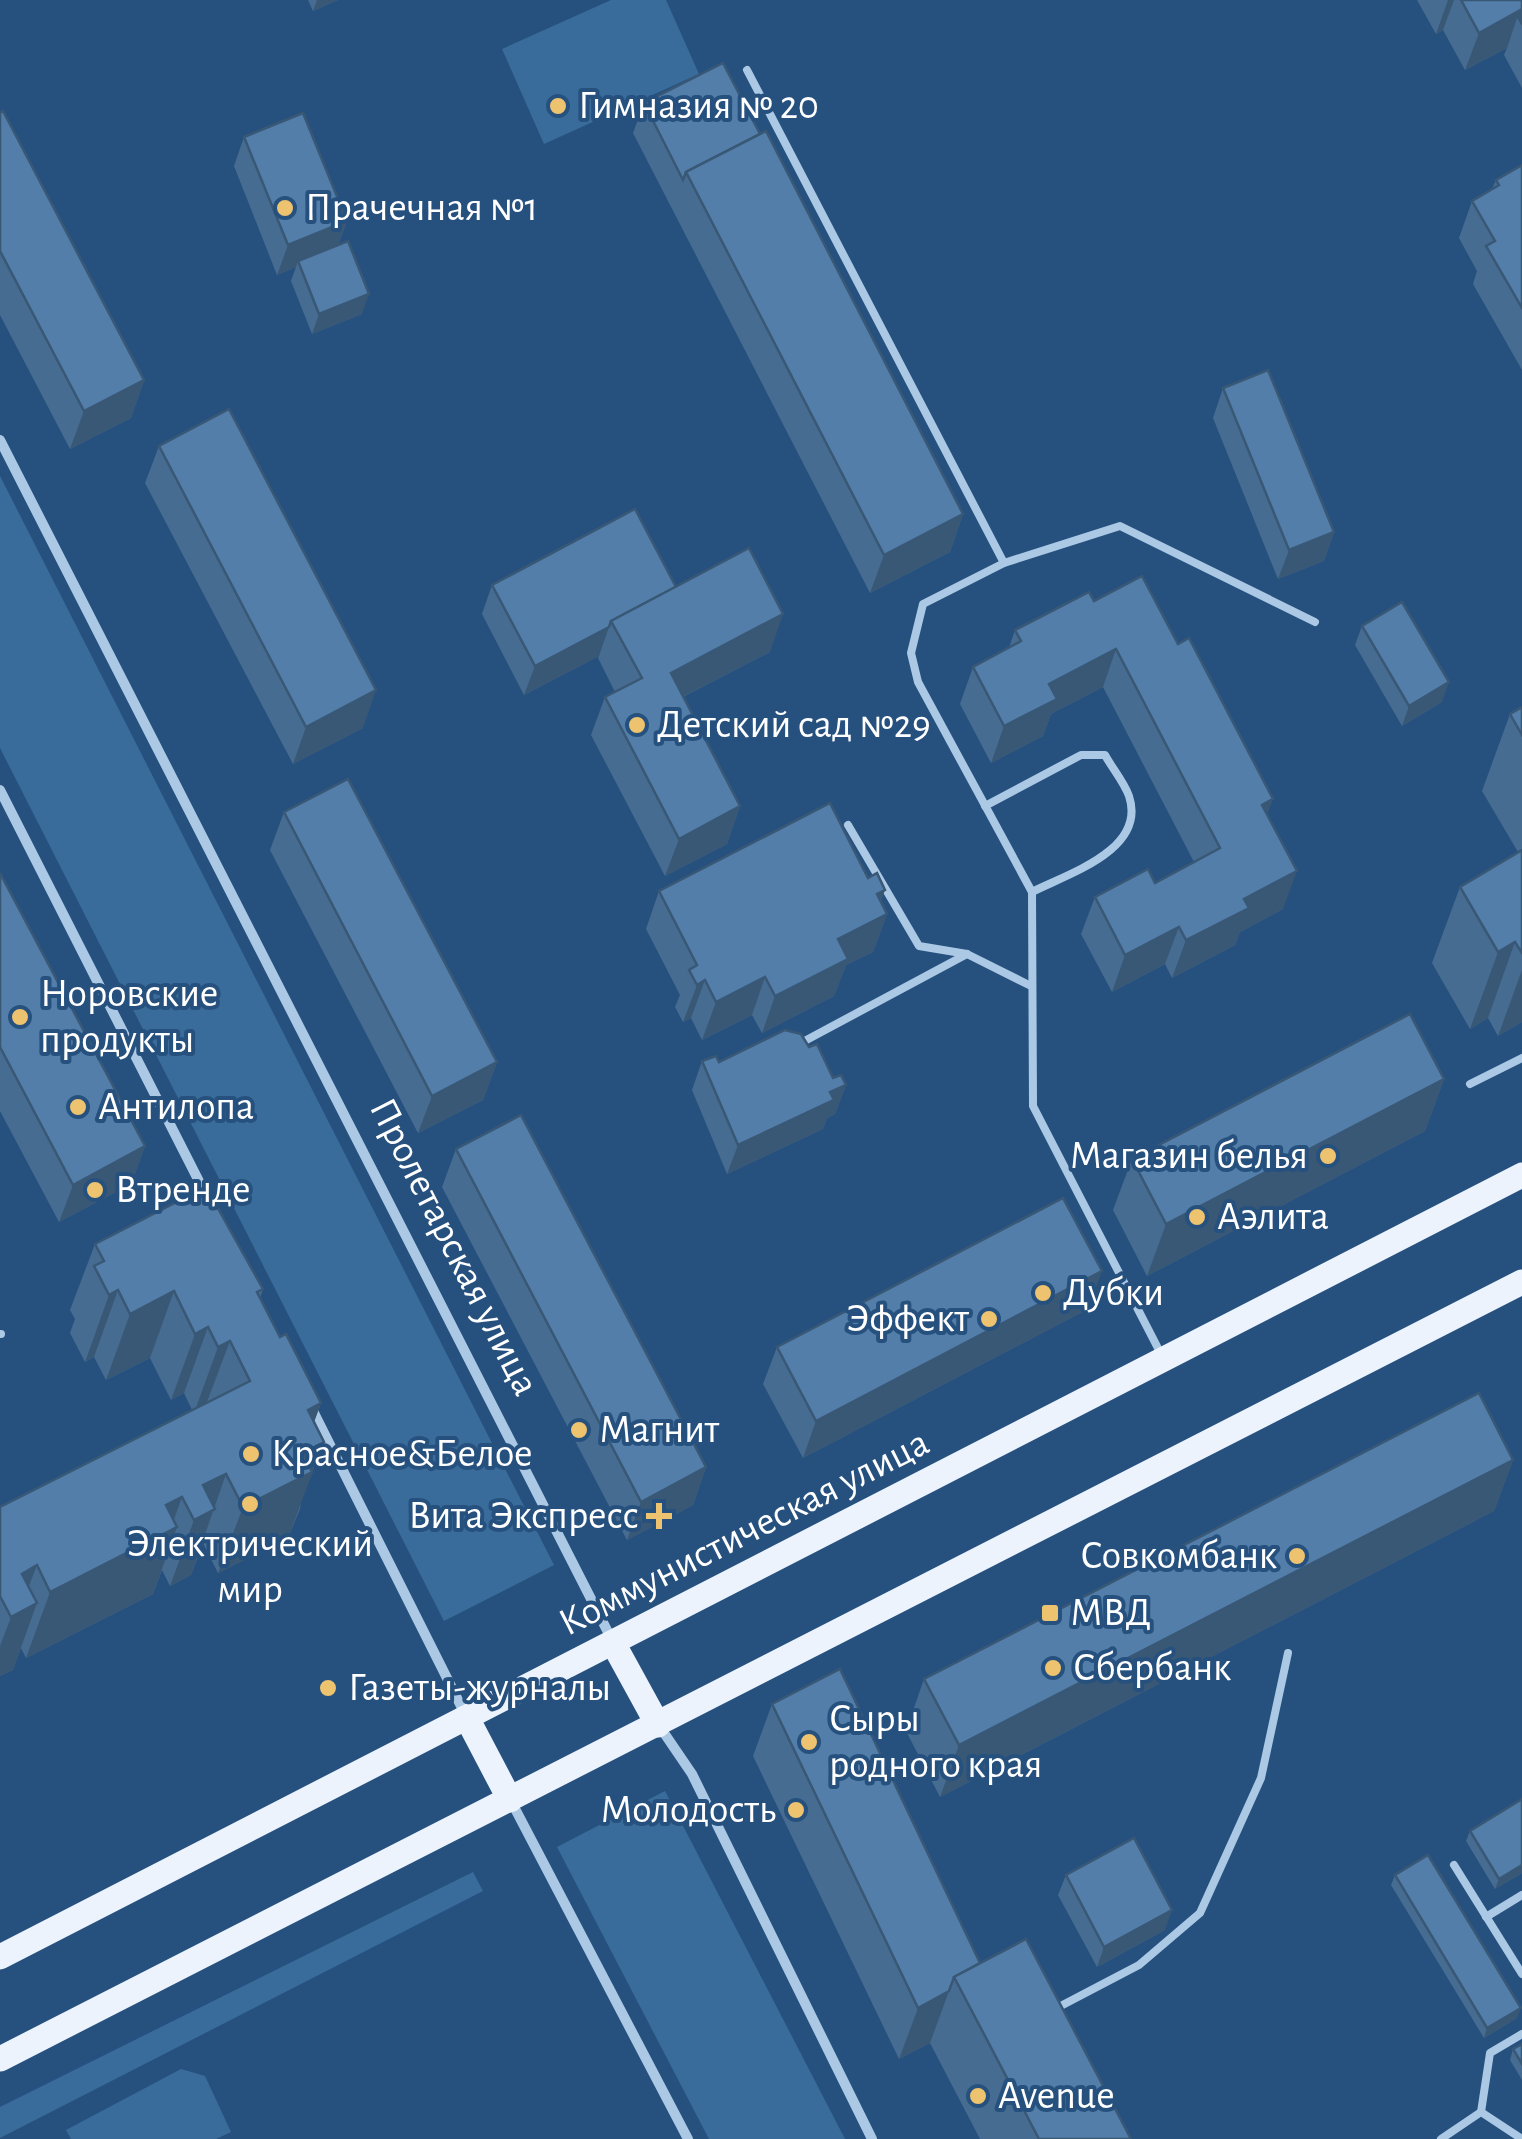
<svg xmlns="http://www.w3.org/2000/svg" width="1522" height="2139" font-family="'Alegreya Sans',sans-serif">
<rect width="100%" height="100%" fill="#26517e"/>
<g fill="#396c9b">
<polygon points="611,0 666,0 699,74 544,144 502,49"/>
<polygon points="0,476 554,1565 444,1621 0,748"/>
<polygon points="665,1791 845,2139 709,2139 557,1847"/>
<polygon points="473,1872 483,1891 0,2138 0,2107"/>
<polygon points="181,2069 205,2076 231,2132 216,2139 71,2139 66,2130"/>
</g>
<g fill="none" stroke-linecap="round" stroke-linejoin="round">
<g stroke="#abc9e5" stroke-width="8">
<polyline points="747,70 1004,563 1120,526 1315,622"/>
<polyline points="1004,563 923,604 911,653 918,682 1032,892 1033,1106 1162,1356"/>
<path d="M985,806L1081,755H1105C1112,768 1124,782 1129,796C1147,850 1067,874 1032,892"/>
<polyline points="848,825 919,946 967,954 1029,985"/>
<polyline points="799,1044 967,954"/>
<polyline points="1470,1084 1522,1058"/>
<polyline points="0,1334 1,1334"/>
<polyline points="1454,1865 1522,1974"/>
<polyline points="1486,1917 1522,1895"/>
<polyline points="1053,2010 1139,1965 1200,1913 1261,1778 1288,1653"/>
<polyline points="1481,2112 1490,2053 1522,2034"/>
<polyline points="1441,2139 1481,2112 1522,2139"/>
</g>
<g stroke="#abc9e5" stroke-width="10">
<polyline points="0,440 613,1642"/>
<polyline points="0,790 208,1199"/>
<polyline points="311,1407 467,1718"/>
<polyline points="660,1727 692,1774 872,2139"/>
<polyline points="511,1801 688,2139"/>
</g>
<g stroke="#ecf3fd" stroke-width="25">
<polyline points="613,1643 658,1725"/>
<polyline points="467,1718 510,1800"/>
<polyline points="0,1957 1522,1175"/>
<polyline points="0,2059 1522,1282"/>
</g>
</g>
<g fill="#476c91">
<polygon points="308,0 338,0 313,11"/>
<polygon points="1417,0 1522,0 1522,88 1504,55 1507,48 1465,70 1443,30 1436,34"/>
<polygon points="644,103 760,134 963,514 950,552 870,593 633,133"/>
<polygon points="0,113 144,380 131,418 70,449 0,315"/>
<polygon points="244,137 347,221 338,245 362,314 312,334 291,281 296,267 277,275 234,166"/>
<polygon points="1522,165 1522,370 1473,284 1477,271 1459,238 1472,201 1492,189 1496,180"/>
<polygon points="1223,388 1334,532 1324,561 1278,579 1213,418"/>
<polygon points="159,446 363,728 293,764 145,483"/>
<polygon points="492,585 676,587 770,652 683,697 740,806 727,844 665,876 591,735 605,697 615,692 598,658 599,656 524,695 482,614"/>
<polygon points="1094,601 1268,815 1283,909 1240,932 1235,945 1172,978 1165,964 1112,992 1081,934 1095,897 1155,883 1194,862 1103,687 1051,714 1043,736 991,763 960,704 973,667 1009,648 1015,630"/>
<polygon points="1362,626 1442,702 1402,726 1355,645"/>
<polygon points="1522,707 1522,1022 1498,1036 1488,1018 1470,1029 1432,963 1460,887 1518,852 1482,791 1510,714"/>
<polygon points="284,812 497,1062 483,1100 418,1133 270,850"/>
<polygon points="0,873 145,1146 131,1184 59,1222 0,1111"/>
<polygon points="659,891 881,902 887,914 873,952 846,965 834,996 762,1033 752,1015 702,1040 691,1018 683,1022 675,1007 680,995 646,929"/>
<polygon points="702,1061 719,1062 833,1078 846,1085 835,1114 827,1118 823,1129 727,1174 692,1090"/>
<polygon points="1444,1079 1425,1131 1147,1276 1113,1210 1132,1159"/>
<polygon points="456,1149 706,1467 693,1505 627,1540 442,1187"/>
<polygon points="95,1244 263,1289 260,1298 280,1337 321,1403 314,1422 300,1509 288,1538 218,1573 203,1543 191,1575 170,1586 162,1570 153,1594 26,1658 21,1648 13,1670 0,1676 0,1507 192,1410 184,1393 171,1400 150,1358 106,1380 94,1357 85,1362 70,1333 75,1319 70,1310"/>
<polygon points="1088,1309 803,1458 763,1384 777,1347"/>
<polygon points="1513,1460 1494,1511 940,1797 906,1731 924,1679"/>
<polygon points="772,1704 980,1963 1131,2139 980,2139 930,2043 899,2059 753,1756"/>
<polygon points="1470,1831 1522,1873 1495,1889 1466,1841"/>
<polygon points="1066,1875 1165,1930 1097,1967 1058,1895"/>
<polygon points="1395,1875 1517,2018 1484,2038 1391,1885"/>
<polygon points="1522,2044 1522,2080 1510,2060 1513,2049"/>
</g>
<g fill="#395876">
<polygon points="317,0 338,0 313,11"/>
<polygon points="1448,0 1454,0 1443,30 1436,34"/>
<polygon points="1522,9 1522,26 1517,18 1507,48 1465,70 1479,33"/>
<polygon points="347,221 336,250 298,261 296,267 277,275 288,245"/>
<polygon points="369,294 362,314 312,334 319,314"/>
<polygon points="144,380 131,418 70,449 84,411"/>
<polygon points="963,514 950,552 870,593 884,555"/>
<polygon points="1334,532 1324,561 1278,579 1289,550"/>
<polygon points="783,614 770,652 657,710 671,673"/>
<polygon points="609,627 599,656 524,695 535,666"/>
<polygon points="1116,649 1103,687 1051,714 1043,736 991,763 1004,726 1049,684"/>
<polygon points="1449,682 1442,702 1402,726 1409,706"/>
<polygon points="376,690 363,728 293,764 306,727"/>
<polygon points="1273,799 1259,837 1262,805"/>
<polygon points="740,806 727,844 665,876 679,839"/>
<polygon points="1297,871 1283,909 1240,932 1235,945 1172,978 1186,940 1244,899"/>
<polygon points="885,890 874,920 887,914 873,952 846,965 834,996 762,1033 775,996 838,939 877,894"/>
<polygon points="1179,927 1165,964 1112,992 1125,955"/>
<polygon points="1515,942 1488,1018 1470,1029 1498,952"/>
<polygon points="1522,970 1522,1022 1498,1036"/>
<polygon points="765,977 752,1015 702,1040 716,1002"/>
<polygon points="705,980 691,1018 683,1022 697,985"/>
<polygon points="497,1062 483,1100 418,1133 432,1096"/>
<polygon points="1444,1079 1425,1131 1147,1276 1166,1224"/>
<polygon points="846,1085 835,1114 827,1118 823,1129 727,1174 738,1145 830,1092"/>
<polygon points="145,1146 131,1184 59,1222 73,1185"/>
<polygon points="1102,1271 1088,1309 803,1458 816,1421"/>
<polygon points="118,1290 94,1357 85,1362 109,1295"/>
<polygon points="174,1291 150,1358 106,1380 130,1314"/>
<polygon points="208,1327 184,1393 171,1400 195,1334"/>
<polygon points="230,1341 205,1407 194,1413 218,1347"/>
<polygon points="321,1403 303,1452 324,1442 288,1538 218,1573 243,1507 308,1410"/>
<polygon points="1513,1460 1494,1511 940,1797 959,1745"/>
<polygon points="706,1467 693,1505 627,1540 641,1502"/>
<polygon points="226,1474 191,1575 170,1586 194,1520 203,1485"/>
<polygon points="182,1497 170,1531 177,1527 153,1594 26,1658 50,1592 166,1505"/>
<polygon points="37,1565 19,1612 37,1603 13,1670 0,1676 0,1646 11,1617 22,1574"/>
<polygon points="1522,1865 1522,1873 1495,1889 1499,1879"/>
<polygon points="1172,1910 1165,1930 1097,1967 1104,1947"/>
<polygon points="949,1991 930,2043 899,2059 918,2008"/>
<polygon points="1521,2008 1517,2018 1484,2038 1487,2028"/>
</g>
<g fill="#527ea9" stroke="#395876" stroke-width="2.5">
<polygon points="1461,0 1522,0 1522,9 1479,33"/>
<polygon points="723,63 760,134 686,172 683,180 644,103"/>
<polygon points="3,111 144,380 84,411 0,251 0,113"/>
<polygon points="303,113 347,221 288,245 244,137"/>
<polygon points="766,131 963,514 884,555 686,172"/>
<polygon points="1522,165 1522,308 1486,246 1495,241 1472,201 1499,185 1496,180"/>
<polygon points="348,241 369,294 319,314 298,261"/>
<polygon points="1268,370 1334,532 1289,550 1223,388"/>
<polygon points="229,409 376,690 306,727 159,446"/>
<polygon points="635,509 676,587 611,621 609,627 535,666 492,585"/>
<polygon points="749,548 783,614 671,673 740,806 679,839 605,697 642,678 611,621"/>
<polygon points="1142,576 1178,644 1189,638 1273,799 1262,805 1297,871 1244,899 1249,908 1186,940 1179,927 1125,955 1095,897 1148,869 1155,883 1220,848 1116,649 1049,684 1057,699 1004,726 973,667 1021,641 1015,630 1089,592 1094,601"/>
<polygon points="1402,602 1449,682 1409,706 1362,626"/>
<polygon points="1522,707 1522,735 1510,714"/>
<polygon points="348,779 497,1062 432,1096 284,812"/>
<polygon points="830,803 868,878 877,873 885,890 877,894 887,914 838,939 848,959 775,996 765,977 716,1002 705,980 697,985 689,970 697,965 659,891"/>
<polygon points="1522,850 1522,953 1515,942 1498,952 1460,887"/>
<polygon points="0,873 145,1146 73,1185 0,1047"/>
<polygon points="1410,1014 1444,1079 1166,1224 1132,1159"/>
<polygon points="785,1030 801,1034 809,1047 817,1044 833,1078 841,1075 846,1085 830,1092 834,1100 738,1145 702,1061 716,1056 719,1062"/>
<polygon points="521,1115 706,1467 641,1502 456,1149"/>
<polygon points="206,1187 263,1289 257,1292 280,1337 286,1334 321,1403 308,1410 324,1442 303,1453 312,1472 243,1507 226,1474 203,1485 215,1509 194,1520 182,1497 166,1505 177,1527 50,1592 37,1565 22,1574 37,1603 11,1617 0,1596 0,1507 250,1381 230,1341 218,1347 208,1327 195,1334 174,1291 130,1314 118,1290 109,1295 94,1266 104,1261 95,1244"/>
<polygon points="1063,1198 1102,1271 816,1421 777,1347"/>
<polygon points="1479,1393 1513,1460 959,1745 924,1679"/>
<polygon points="840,1669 980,1963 954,1977 949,1991 918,2008 772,1704"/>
<polygon points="1522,1799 1522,1865 1499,1879 1470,1831"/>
<polygon points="1134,1838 1172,1910 1104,1947 1066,1875"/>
<polygon points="1428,1855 1521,2008 1487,2028 1395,1875"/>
<polygon points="1026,1939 1131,2139 1039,2139 954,1977"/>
<polygon points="1522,2044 1522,2064 1513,2049"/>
</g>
<g fill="#eec370" stroke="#26517e" stroke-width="4">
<circle cx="558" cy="106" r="10"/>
<circle cx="285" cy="208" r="10"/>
<circle cx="637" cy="725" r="10"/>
<circle cx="20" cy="1017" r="10"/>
<circle cx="78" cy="1107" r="10"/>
<circle cx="1328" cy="1156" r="10"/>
<circle cx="95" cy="1190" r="10"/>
<circle cx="1197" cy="1217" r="10"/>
<circle cx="1043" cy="1293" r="10"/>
<circle cx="989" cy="1319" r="10"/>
<circle cx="579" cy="1430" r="10"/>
<circle cx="251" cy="1454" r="10"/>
<circle cx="250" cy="1504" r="10"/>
<path d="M654 1501h10v10h10v10h-10v10h-10v-10h-10v-10h10z"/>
<circle cx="1297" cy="1556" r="10"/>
<rect x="1040" y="1603" width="20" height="20" rx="5"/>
<circle cx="1053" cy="1668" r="10"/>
<circle cx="328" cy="1688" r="10"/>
<circle cx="809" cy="1742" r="10"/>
<circle cx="796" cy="1810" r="10"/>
<circle cx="978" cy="2096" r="10"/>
</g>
<g text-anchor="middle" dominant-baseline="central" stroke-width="8" stroke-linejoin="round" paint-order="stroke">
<g font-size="40" fill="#fff" stroke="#26517e" text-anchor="start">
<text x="578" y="106">Гимназия № 20</text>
<text x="305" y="208">Прачечная №1</text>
<text x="657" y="725">Детский сад №29</text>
<text x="40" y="994">Норовские<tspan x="40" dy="46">продукты</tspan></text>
<text x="98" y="1107">Антилопа</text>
<text x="1308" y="1156" text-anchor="end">Магазин белья</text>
<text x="115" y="1190">Втренде</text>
<text x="1217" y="1217">Аэлита</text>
<text x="1063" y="1293">Дубки</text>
<text x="969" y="1319" text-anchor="end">Эффект</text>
<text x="599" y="1430">Магнит</text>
<text x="271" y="1454">Красное&amp;Белое</text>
<text x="639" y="1516" text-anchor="end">Вита Экспресс</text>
<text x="250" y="1544" text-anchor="middle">Электрический<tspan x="250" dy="46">мир</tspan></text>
<text x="1277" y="1556" text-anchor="end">Совкомбанк</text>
<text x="1070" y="1613">МВД</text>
<text x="1073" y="1668">Сбербанк</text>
<text x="348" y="1688">Газеты-журналы</text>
<text x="829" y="1719">Сыры<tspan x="829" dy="46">родного края</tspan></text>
<text x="776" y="1810" text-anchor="end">Молодость</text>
<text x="998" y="2096">Avenue</text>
</g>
<g font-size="40" fill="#fff" stroke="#26517e">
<text transform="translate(454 1247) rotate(63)">Пролетарская улица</text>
<text transform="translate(744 1533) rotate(-27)">Коммунистическая улица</text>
</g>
</g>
</svg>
